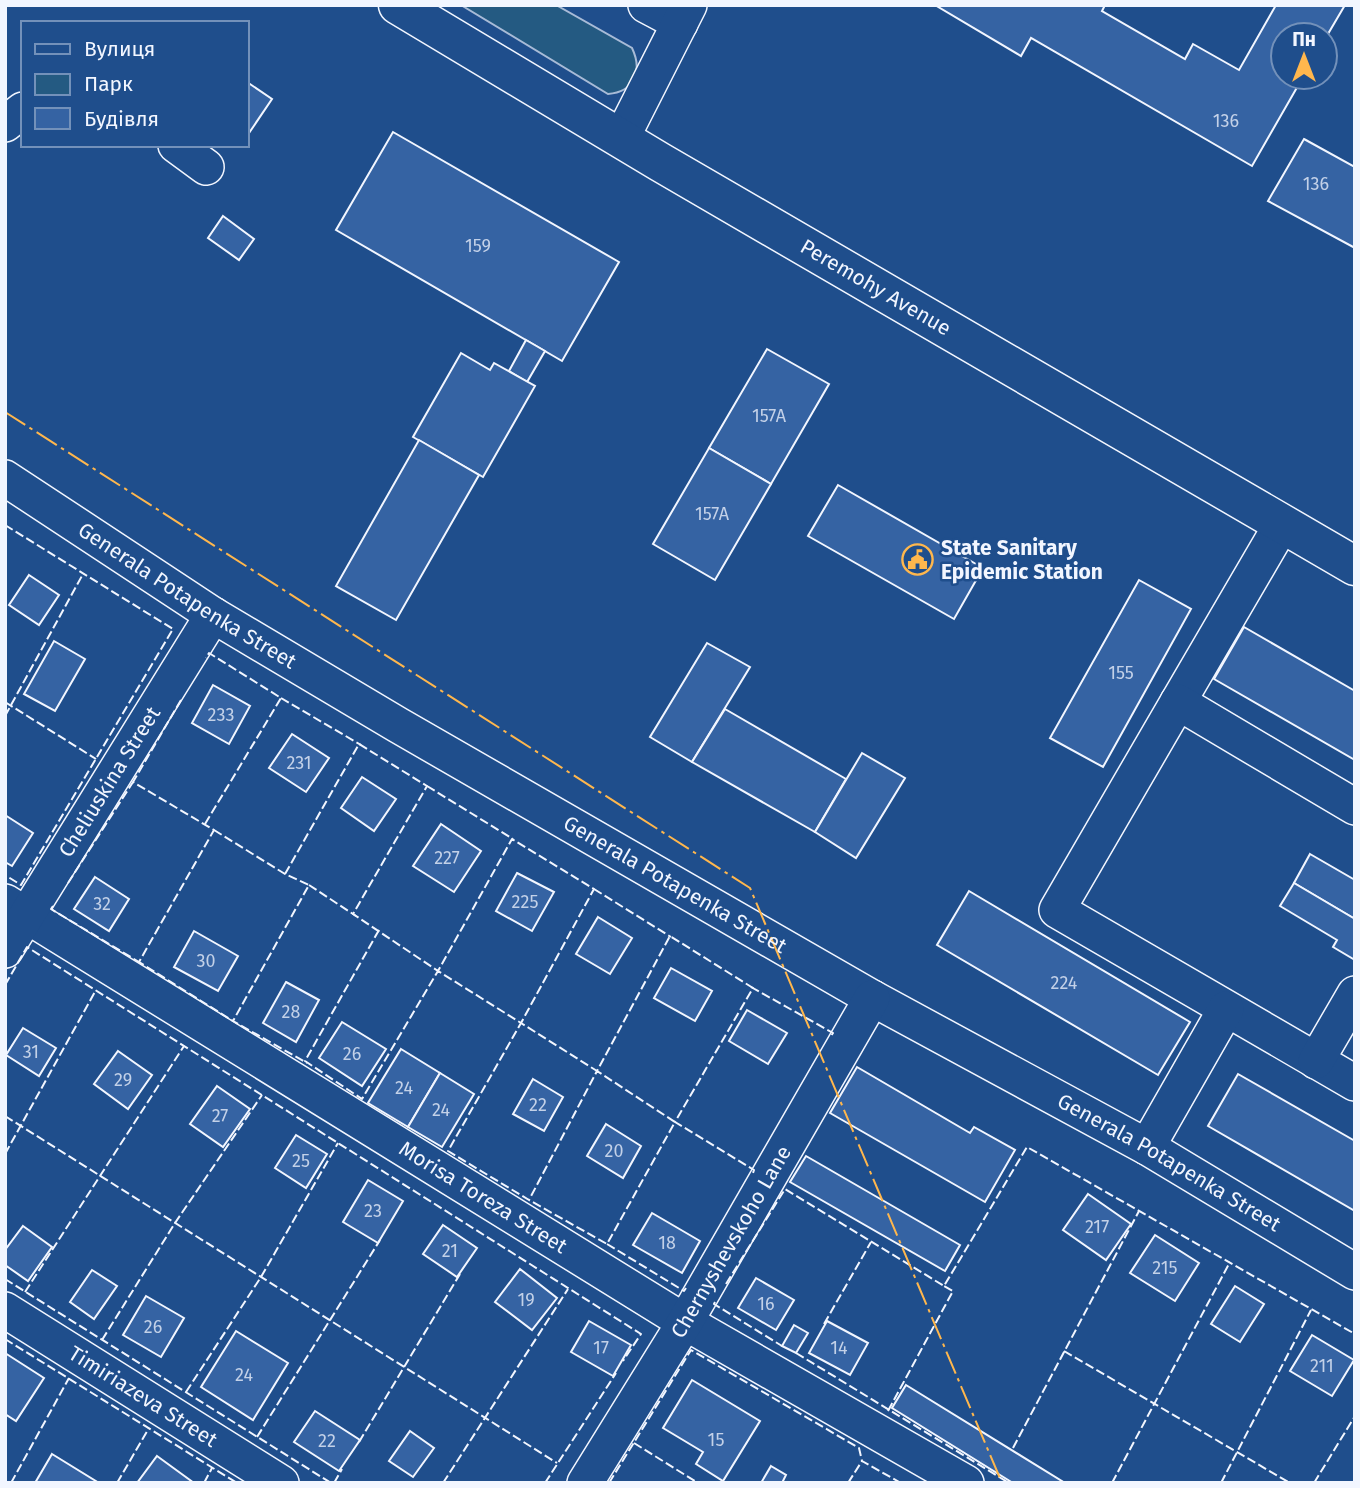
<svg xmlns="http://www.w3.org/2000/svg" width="1360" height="1488" font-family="'Fira Sans',sans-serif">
<rect width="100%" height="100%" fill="#1f4e8c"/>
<path fill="#245a82" stroke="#a8bbd7" stroke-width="2" d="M461,5H556L632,48C643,71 634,92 608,94Z"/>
<g fill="#3563a3" stroke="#f2f6ff" stroke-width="2">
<polygon points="935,5 1105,5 1102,11 1185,59 1193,44 1239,70 1276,5 1345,5 1325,39 1325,35 1283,35 1283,77 1303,77 1252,166 1031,38 1021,56"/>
<polygon points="247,82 272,99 247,136"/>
<polygon points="393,132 619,262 562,361 336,230"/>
<polygon points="1304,139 1355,167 1355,248 1268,201"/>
<polygon points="223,216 254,239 239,260 208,238"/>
<polygon points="526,340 545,351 527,382 509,371"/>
<polygon points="767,349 829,384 771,484 709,448"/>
<polygon points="461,353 490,370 494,363 535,386 483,477 413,437"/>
<polygon points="419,440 479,475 396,620 336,586"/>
<polygon points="709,448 771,484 715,580 653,544"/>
<polygon points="838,485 983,568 954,619 808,536"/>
<polygon points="29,575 59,595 39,625 9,605"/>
<polygon points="1139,580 1191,609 1103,767 1050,738"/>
<polygon points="1244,627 1355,691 1355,760 1214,679"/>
<polygon points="54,641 85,659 55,711 24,694"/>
<polygon points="707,643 750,667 692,762 650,737"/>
<polygon points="213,685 250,706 229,744 192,723"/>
<polygon points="725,709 846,779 815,832 692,762"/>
<polygon points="292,734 329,758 306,792 269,768"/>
<polygon points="862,753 905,778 856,858 815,832"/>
<polygon points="362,777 396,799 374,831 341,808"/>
<polygon points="5,815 33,833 12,866 5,862"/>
<polygon points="441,824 481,851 454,892 413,866"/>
<polygon points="1310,854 1355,880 1355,919 1294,883"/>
<polygon points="517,873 554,892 532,931 496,911"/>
<polygon points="95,877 129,899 109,931 74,909"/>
<polygon points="1294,883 1355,919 1355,960 1333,947 1337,940 1280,906"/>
<polygon points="969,891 1190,1022 1158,1075 937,945"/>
<polygon points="598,917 632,938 610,974 576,954"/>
<polygon points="194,931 238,956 218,991 174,967"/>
<polygon points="671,968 712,991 695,1021 654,998"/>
<polygon points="286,982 319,1000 296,1042 263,1023"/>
<polygon points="747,1010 787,1033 768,1064 729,1041"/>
<polygon points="342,1022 386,1049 362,1086 319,1058"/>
<polygon points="23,1028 56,1048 39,1076 6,1055"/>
<polygon points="401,1049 440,1073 408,1127 368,1103"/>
<polygon points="118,1051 152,1075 128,1109 94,1084"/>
<polygon points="857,1067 970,1133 974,1127 1015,1150 985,1202 830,1113"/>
<polygon points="440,1073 474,1094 442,1147 408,1127"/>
<polygon points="1238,1074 1355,1141 1355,1211 1208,1126"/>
<polygon points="533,1079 563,1097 544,1131 513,1114"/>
<polygon points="217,1086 250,1109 223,1147 190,1124"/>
<polygon points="606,1124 641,1146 623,1178 587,1156"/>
<polygon points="296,1135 327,1154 306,1188 275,1168"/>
<polygon points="806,1156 960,1245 945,1271 790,1182"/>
<polygon points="368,1180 403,1201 378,1243 343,1222"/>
<polygon points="1088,1194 1131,1224 1106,1260 1063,1230"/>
<polygon points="652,1213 700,1241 682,1273 633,1245"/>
<polygon points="443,1225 477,1248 457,1277 423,1254"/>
<polygon points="23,1226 52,1247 28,1281 5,1265 5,1250"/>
<polygon points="1155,1235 1199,1263 1175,1301 1130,1273"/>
<polygon points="520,1269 557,1298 532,1330 495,1302"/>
<polygon points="92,1270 117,1286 94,1319 70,1302"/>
<polygon points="756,1278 794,1300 776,1330 738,1308"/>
<polygon points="1235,1286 1264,1304 1240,1342 1211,1324"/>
<polygon points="146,1296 184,1318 161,1357 123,1335"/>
<polygon points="589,1321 631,1345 613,1376 571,1352"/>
<polygon points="827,1321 868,1343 850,1375 809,1353"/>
<polygon points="794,1325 808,1333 796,1353 782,1346"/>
<polygon points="236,1331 288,1363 253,1420 201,1387"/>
<polygon points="1312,1335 1354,1360 1332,1396 1290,1371"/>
<polygon points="5,1353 44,1378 16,1421 5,1414"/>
<polygon points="692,1380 760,1421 723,1481 696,1464 703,1452 663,1428"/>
<polygon points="906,1385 1065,1483 1013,1483 892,1408"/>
<polygon points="315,1411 360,1440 339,1471 294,1442"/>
<polygon points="410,1431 434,1448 413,1477 389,1461"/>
<polygon points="52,1454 99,1483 35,1483"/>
<polygon points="157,1456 194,1483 137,1483"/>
<polygon points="771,1466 786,1475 782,1483 761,1483"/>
</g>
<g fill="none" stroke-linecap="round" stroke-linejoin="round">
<defs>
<g id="minor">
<polyline points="646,5 680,23"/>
<polyline points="5,124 23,110"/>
<polyline points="621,139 689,5"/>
<polyline points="176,145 206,167"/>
<path id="s1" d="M5,478L213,615L398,725L872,998L1147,1147L1355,1272"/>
<polyline points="1178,702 1282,524"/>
<polyline points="1355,807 1178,702 1057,910 1355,1083"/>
<path id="s2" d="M5,902L685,1322L966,1483"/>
<path id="s3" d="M5,950L213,615"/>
<polyline points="1316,1061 1355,994"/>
<polyline points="1147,1147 1226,1009"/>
<path id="s4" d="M5,1310L281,1483"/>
<path id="s5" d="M585,1483L685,1322L872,998"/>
</g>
<g id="major">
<path id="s6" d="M398,5L660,162L1355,566"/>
</g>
</defs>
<use href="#minor" stroke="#f2f6ff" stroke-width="38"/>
<use href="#major" stroke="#f2f6ff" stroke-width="41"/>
<use href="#minor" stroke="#1f4e8c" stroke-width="35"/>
<use href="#major" stroke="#1f4e8c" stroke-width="38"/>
<g stroke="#f2f6ff" stroke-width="2" stroke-dasharray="9 3.5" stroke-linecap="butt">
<polyline points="5,525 173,629 21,885 5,875"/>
<polyline points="281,698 361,745"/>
<polyline points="181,700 133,782 214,830 139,962 233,1021"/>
<polyline points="5,702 96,759"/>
<polyline points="5,716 83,574"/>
<polyline points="427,786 513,839"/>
<polyline points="205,824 281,698 209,653 206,658"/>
<polyline points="214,830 285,874 309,885 233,1021 307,1063"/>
<polyline points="285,874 359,744 427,786 353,914 438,971 512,839 594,889 521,1023 597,1071 670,936 753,988 675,1122 754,1170 753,1173"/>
<polyline points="68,883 133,782"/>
<polyline points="309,885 356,916"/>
<polyline points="594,889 671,937"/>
<polyline points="53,906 51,909 139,962"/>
<polyline points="379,930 305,1061 362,1099 438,971 521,1023 448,1151 529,1200 597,1071 675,1122 607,1244 529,1200"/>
<polyline points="5,985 27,947 641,1334 623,1361"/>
<polyline points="751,987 833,1033 831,1036"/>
<polyline points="5,1116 557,1463"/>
<polyline points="5,1154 96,990"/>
<polyline points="607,1244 684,1291 686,1288"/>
<polyline points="5,1279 331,1483"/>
<polyline points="726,1284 785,1189 944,1286 1027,1147 1355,1334"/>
<polyline points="25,1292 184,1046"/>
<polyline points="715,1302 714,1304 782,1346"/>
<polyline points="824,1324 871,1242"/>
<polyline points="5,1339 237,1483"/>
<polyline points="102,1340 175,1223 262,1095"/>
<polyline points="1064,1351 1290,1483"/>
<polyline points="796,1353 1009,1483"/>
<polyline points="186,1392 261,1277 338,1143"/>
<polyline points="888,1411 953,1291 944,1286"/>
<polyline points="257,1437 380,1240"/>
<polyline points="359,1442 460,1274"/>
<polyline points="634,1443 698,1483"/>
<polyline points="1013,1448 1139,1211"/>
<polyline points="11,1483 69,1378"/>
<polyline points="117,1483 149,1428"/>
<polyline points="204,1483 212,1468"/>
<polyline points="334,1483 342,1469"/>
<polyline points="443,1483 568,1289"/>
<polyline points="545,1483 616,1373"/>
<polyline points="609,1483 691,1350 859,1448 862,1461 901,1483"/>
<polyline points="848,1483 862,1461"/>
<polyline points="1112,1483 1230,1262"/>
<polyline points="1221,1483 1311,1310"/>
<polyline points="1314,1483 1355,1416"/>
</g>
<polyline stroke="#ffb74d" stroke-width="2" stroke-dasharray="24 5 3.5 5" stroke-linecap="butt" points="5,412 750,888 1002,1483"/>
</g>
<defs>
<symbol id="civic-ring" viewBox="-11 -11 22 22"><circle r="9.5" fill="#1f4e8c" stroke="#ffb74d" stroke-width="1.5"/><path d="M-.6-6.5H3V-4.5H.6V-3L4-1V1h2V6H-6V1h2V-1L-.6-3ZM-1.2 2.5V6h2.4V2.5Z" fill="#ffb74d"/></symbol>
</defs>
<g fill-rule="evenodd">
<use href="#civic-ring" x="900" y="542" width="35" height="35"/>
</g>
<g text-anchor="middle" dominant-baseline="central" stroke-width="5" stroke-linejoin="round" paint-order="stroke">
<g font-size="18" fill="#c3d1e8">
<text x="1226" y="121">136</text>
<text x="1316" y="184">136</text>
<text x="478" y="246">159</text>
<text x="769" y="416">157А</text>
<text x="712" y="514">157А</text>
<text x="1121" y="673">155</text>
<text x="221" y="715">233</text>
<text x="299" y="763">231</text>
<text x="447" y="858">227</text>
<text x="525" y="902">225</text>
<text x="102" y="904">32</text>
<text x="206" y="961">30</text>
<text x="1064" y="983">224</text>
<text x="291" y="1012">28</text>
<text x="31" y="1052">31</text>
<text x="352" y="1054">26</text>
<text x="123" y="1080">29</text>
<text x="404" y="1088">24</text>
<text x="538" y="1105">22</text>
<text x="441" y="1110">24</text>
<text x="220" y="1116">27</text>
<text x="614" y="1151">20</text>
<text x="301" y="1161">25</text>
<text x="373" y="1211">23</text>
<text x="1097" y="1227">217</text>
<text x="667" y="1243">18</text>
<text x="450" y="1251">21</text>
<text x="1165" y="1268">215</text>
<text x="526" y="1300">19</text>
<text x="766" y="1304">16</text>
<text x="153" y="1327">26</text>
<text x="601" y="1348">17</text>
<text x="839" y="1348">14</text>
<text x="1322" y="1366">211</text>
<text x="244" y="1375">24</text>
<text x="716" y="1440">15</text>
<text x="327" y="1441">22</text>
</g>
<g font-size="21" fill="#f2f6ff" stroke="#1f4e8c">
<text stroke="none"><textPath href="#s6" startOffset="555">Peremohy Avenue</textPath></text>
<text stroke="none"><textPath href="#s1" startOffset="217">Generala Potapenka Street</textPath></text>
<text stroke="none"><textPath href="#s3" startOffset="198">Cheliuskina Street</textPath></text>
<text stroke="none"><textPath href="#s1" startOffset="784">Generala Potapenka Street</textPath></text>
<text stroke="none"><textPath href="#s1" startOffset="1351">Generala Potapenka Street</textPath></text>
<text stroke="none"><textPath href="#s2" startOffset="562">Morisa Toreza Street</textPath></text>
<text stroke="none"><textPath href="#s5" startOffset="282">Chernyshevskoho Lane</textPath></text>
<text stroke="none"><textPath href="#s4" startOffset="163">Timiriazeva Street</textPath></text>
</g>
<g font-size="21" font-weight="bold" fill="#f2f6ff" stroke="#1f4e8c" text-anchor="start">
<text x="941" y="548">State Sanitary<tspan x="941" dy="24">Epidemic Station</tspan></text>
</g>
</g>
<rect width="1360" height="1488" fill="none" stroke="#f2f6ff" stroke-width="14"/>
<rect x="21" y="21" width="228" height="126" fill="#1f4e8c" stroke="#7391ba" stroke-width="2"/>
<rect x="35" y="44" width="35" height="10" fill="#1f4e8c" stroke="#7391ba" stroke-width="2"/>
<text x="84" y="56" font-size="21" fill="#f2f6ff">Вулиця</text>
<rect x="35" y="74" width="35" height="21" fill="#245a82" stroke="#7391ba" stroke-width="2"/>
<text x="84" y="91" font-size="21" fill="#f2f6ff">Парк</text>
<rect x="35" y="108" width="35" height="21" fill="#3563a3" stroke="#7391ba" stroke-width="2"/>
<text x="84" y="126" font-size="21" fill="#f2f6ff">Будівля</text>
<g transform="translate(1304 56)"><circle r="33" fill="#1f4e8c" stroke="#7391ba" stroke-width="2"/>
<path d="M0-5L12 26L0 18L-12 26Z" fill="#ffb74d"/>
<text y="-10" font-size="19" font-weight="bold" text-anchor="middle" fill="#f2f6ff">Пн</text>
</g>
</svg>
